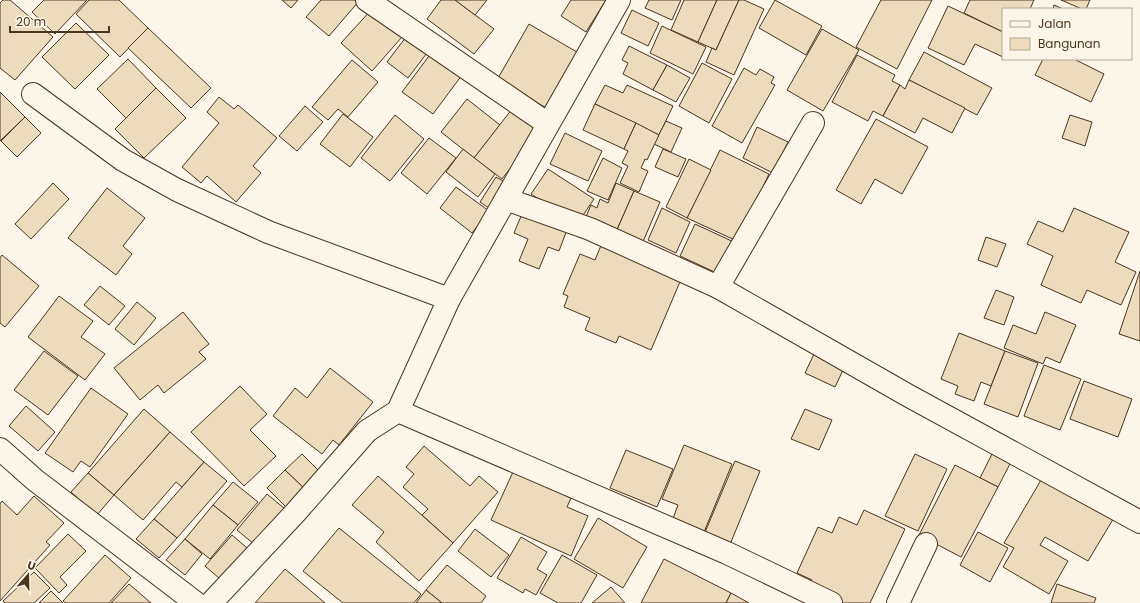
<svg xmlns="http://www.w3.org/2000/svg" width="1140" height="603" font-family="Poppins,sans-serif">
<rect width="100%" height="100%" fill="#fbf6e9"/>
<g fill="#ecdcbc" stroke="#4a3520">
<polygon points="3,0 10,0 53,37 15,80 0,68 0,3"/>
<polygon points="44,0 87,0 55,34 32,12"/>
<polygon points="89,0 119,0 148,28 120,57 76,14"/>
<polygon points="282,0 298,0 291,8"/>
<polygon points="321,0 358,0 359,1 329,36 306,17"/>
<polygon points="441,0 455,0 494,29 474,54 427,19"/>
<polygon points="455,0 487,0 475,15"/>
<polygon points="571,0 606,0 586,32 561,16"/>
<polygon points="649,0 681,0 672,20 645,8"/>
<polygon points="684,0 717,0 698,42 671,30"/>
<polygon points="717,0 739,0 716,50 698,42"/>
<polygon points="739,0 744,0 764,9 734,75 706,62 712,48 716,50"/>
<polygon points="775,0 822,26 806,55 759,28"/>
<polygon points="881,0 932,0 897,69 856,47"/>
<polygon points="970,0 1034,0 1030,9 1003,9 1003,32 964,13"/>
<polygon points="1061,0 1090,0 1086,9 1082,9"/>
<polygon points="1054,5 1063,9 1053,9"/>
<polygon points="948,6 1003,32 1003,57 975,44 964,65 928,48"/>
<polygon points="372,9 402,37 372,71 341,43"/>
<polygon points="632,10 659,23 648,46 621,33"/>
<polygon points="76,23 109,55 75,89 42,57"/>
<polygon points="529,24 582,55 550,110 497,80"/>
<polygon points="662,26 706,47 693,74 650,53"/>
<polygon points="148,28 211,88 191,108 128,48"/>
<polygon points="822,29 859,50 823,111 787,90"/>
<polygon points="409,33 430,49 408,78 387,62"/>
<polygon points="629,46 667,65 653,90 623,74 628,63 622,60"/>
<polygon points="435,48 465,71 433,114 402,92"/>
<polygon points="924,52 992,88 977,115 909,80"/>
<polygon points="857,55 895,75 892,81 900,85 883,116 873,111 868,121 832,102"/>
<polygon points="128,59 156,88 126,118 97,89"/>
<polygon points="1043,59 1074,59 1104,74 1091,102 1035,75"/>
<polygon points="352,60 378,82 348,117 338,109 328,120 312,107"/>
<polygon points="702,63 732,79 709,123 679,106"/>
<polygon points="667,65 690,78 676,102 653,90"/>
<polygon points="744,68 756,75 760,69 774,77 771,83 775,85 742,143 712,126"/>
<polygon points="909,80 965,108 952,133 923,118 915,133 883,116 900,85 905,89"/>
<polygon points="605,85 623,93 627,85 673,106 659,135 595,104"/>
<polygon points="156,88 186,118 144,158 115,129"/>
<polygon points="0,92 25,117 0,141"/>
<polygon points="219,97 234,109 238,105 277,138 253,166 261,173 236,202 207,176 201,183 182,167 219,123 207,112"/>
<polygon points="467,99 500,125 474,158 441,132"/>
<polygon points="595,104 636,123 624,149 583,130"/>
<polygon points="305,106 323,122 297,151 279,136"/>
<polygon points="512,109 539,131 502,179 474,158"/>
<polygon points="343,114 373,137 350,167 320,144"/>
<polygon points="395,115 424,139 390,181 361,158"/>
<polygon points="1070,115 1092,122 1085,146 1062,138"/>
<polygon points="25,117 41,133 17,157 1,141"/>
<polygon points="876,119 928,147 902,194 875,179 861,204 836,190"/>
<polygon points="666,121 682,128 671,152 654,144"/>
<polygon points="636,123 659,135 647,160 645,159 641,168 648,171 639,192 620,183 628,166 622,163 628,151 624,149"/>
<polygon points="757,127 788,142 773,173 743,158"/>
<polygon points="565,133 602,151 588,181 550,164"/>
<polygon points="429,138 456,158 427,194 401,173"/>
<polygon points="463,149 495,174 478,197 446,172"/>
<polygon points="663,149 686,159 678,177 655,167"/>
<polygon points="720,150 769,174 737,241 687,218"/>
<polygon points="603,158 622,168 608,200 587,191"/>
<polygon points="689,159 711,170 687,218 666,207"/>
<polygon points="548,169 594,199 577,224 531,194"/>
<polygon points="496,177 510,185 493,211 480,202"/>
<polygon points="53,183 69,199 31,239 15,224"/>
<polygon points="616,183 634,191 616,232 585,219 591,205 597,208 600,199 608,203"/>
<polygon points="456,187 489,211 472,233 440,208"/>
<polygon points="107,188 145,218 123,246 132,254 116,275 68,238"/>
<polygon points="634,191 660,202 642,244 616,232"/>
<polygon points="662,208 690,222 676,253 648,240"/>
<polygon points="1074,208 1129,232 1115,262 1136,272 1121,305 1087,290 1081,303 1041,285 1053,256 1027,244 1038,221 1063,232"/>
<polygon points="524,209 568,227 559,251 548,247 539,269 519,261 528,239 514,233"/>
<polygon points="695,224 736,243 721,275 680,256"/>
<polygon points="986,237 1006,244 997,267 978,260"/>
<polygon points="602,243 682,277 651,350 619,336 616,343 585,330 590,318 564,307 568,296 563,294 580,254 595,260"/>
<polygon points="2,255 39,286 5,327 0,323 0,258"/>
<polygon points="1140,271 1140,341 1119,334"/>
<polygon points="100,286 125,306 109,325 84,305"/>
<polygon points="996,290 1014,297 1004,325 984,318"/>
<polygon points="59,296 93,321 81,337 105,354 85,380 28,337"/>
<polygon points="137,302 156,318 134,345 115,329"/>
<polygon points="183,312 209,344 199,352 206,359 164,393 158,385 140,400 114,368"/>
<polygon points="1045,312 1076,325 1060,363 1046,357 1043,364 1004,348 1013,325 1036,334"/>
<polygon points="959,333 1005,351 991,386 981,382 974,401 955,394 958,386 941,379"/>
<polygon points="44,351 78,376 48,415 14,390"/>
<polygon points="1005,351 1038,363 1018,417 984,404"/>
<polygon points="814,354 844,368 835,387 805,373"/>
<polygon points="1044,365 1081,379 1060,430 1024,416"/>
<polygon points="330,368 373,402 339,445 333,440 322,454 273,416 295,388 307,398"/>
<polygon points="1084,381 1132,399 1118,437 1070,419"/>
<polygon points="240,386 267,414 250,430 276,456 244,486 191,432"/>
<polygon points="91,388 128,414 90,467 81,461 73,472 45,453"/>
<polygon points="26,406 55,432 38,451 9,426"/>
<polygon points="144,409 170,432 114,495 88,473"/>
<polygon points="805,409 832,420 819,450 791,439"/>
<polygon points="170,432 204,462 182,487 176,482 143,520 114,495"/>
<polygon points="684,445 732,464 702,537 671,524 678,505 662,499"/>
<polygon points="424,446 470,486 479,476 498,492 453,543 422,515 428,509 403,487 414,474 406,467"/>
<polygon points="995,448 1013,458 998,487 980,478"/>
<polygon points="626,450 673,469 657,507 610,488"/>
<polygon points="302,454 325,477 309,493 285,470"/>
<polygon points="915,454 947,469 918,531 885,516"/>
<polygon points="735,461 760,471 729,547 703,537"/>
<polygon points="204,462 227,481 177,538 154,519"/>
<polygon points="955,465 998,487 961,557 919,535"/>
<polygon points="285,470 309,493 291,512 267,488"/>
<polygon points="513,472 571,498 567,507 588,516 571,556 491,520"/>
<polygon points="88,473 114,495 97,515 71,492"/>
<polygon points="1044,475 1115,516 1088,561 1045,537 1040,545 1068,561 1049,594 1003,567 1014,548 1004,543"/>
<polygon points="378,476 453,543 419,581 376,542 384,532 352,505"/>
<polygon points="233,482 258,502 238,525 213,505"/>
<polygon points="267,494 291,514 260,549 237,530"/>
<polygon points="34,496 64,523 46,542 50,545 0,601 0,504 2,501 17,515"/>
<polygon points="213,505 238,525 210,559 185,539"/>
<polygon points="864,510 905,529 870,603 843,603 809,587 812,580 797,573 818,527 832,533 839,517 857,525"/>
<polygon points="598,518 647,547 623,588 574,559"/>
<polygon points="154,519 177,538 159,558 136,539"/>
<polygon points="339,528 421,594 414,603 343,603 303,571"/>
<polygon points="475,529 509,555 491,577 458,551"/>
<polygon points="978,532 1008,548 990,582 960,565"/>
<polygon points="68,534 86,551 60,577 67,585 59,593 35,568"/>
<polygon points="232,535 254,554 227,585 205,566"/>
<polygon points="521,537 547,552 537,569 547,575 536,595 525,589 523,593 497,578"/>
<polygon points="185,539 202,554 185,575 166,560"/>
<polygon points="105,555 131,578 109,603 66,603 63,601"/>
<polygon points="562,555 597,575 581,603 558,603 540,593"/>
<polygon points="664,559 731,593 726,603 641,603"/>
<polygon points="447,565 486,596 481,603 442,603 426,590"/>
<polygon points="285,569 325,603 255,603"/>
<polygon points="34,572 50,588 34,603 5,603 3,601"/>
<polygon points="129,584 151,603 111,603"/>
<polygon points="1057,584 1096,598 1094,603 1051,603"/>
<polygon points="611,587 625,603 592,603"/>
<polygon points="426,590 442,603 416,603"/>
<polygon points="51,591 63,603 39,603"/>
<polygon points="731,593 749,603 726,603"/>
</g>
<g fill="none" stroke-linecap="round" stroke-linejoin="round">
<defs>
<g id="street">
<polyline points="367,0 548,124"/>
<polyline points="33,94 123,160 177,190 268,232 449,299"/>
<polyline points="506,199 590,229 718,287 909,396 1140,522"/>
<polyline points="718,287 813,123"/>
<polyline points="398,411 727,553 831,603"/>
<polyline points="211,603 296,512 367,431 398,411 449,299 619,0"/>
<polyline points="898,603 926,544"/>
</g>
<polyline id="secondary" points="0,449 35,480 196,603"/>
</defs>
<use href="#street" stroke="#4a3520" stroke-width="24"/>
<use href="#secondary" stroke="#4a3520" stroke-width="24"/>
<use href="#street" stroke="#fbf6e9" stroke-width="22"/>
<use href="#secondary" stroke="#fbf6e9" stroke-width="22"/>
</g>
<rect x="1002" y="8" width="130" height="52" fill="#fbf6e9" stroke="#b4a999"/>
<rect x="1010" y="21" width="20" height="6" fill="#fbf6e9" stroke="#b4a999"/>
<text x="1038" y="28" font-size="12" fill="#4a3520">Jalan</text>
<rect x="1010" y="38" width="20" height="12" fill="#ecdcbc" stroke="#b4a999"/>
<text x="1038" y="48" font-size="12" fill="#4a3520">Bangunan</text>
<g transform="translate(28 575) rotate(20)" stroke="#fbf6e9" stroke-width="3" paint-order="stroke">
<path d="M0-3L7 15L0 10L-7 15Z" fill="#4a3520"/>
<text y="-6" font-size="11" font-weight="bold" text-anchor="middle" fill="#4a3520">U</text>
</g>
<path d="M10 26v6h99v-6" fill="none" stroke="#4a3520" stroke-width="2"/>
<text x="16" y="26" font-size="12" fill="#4a3520" stroke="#fbf6e9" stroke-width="3" paint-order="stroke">20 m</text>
</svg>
